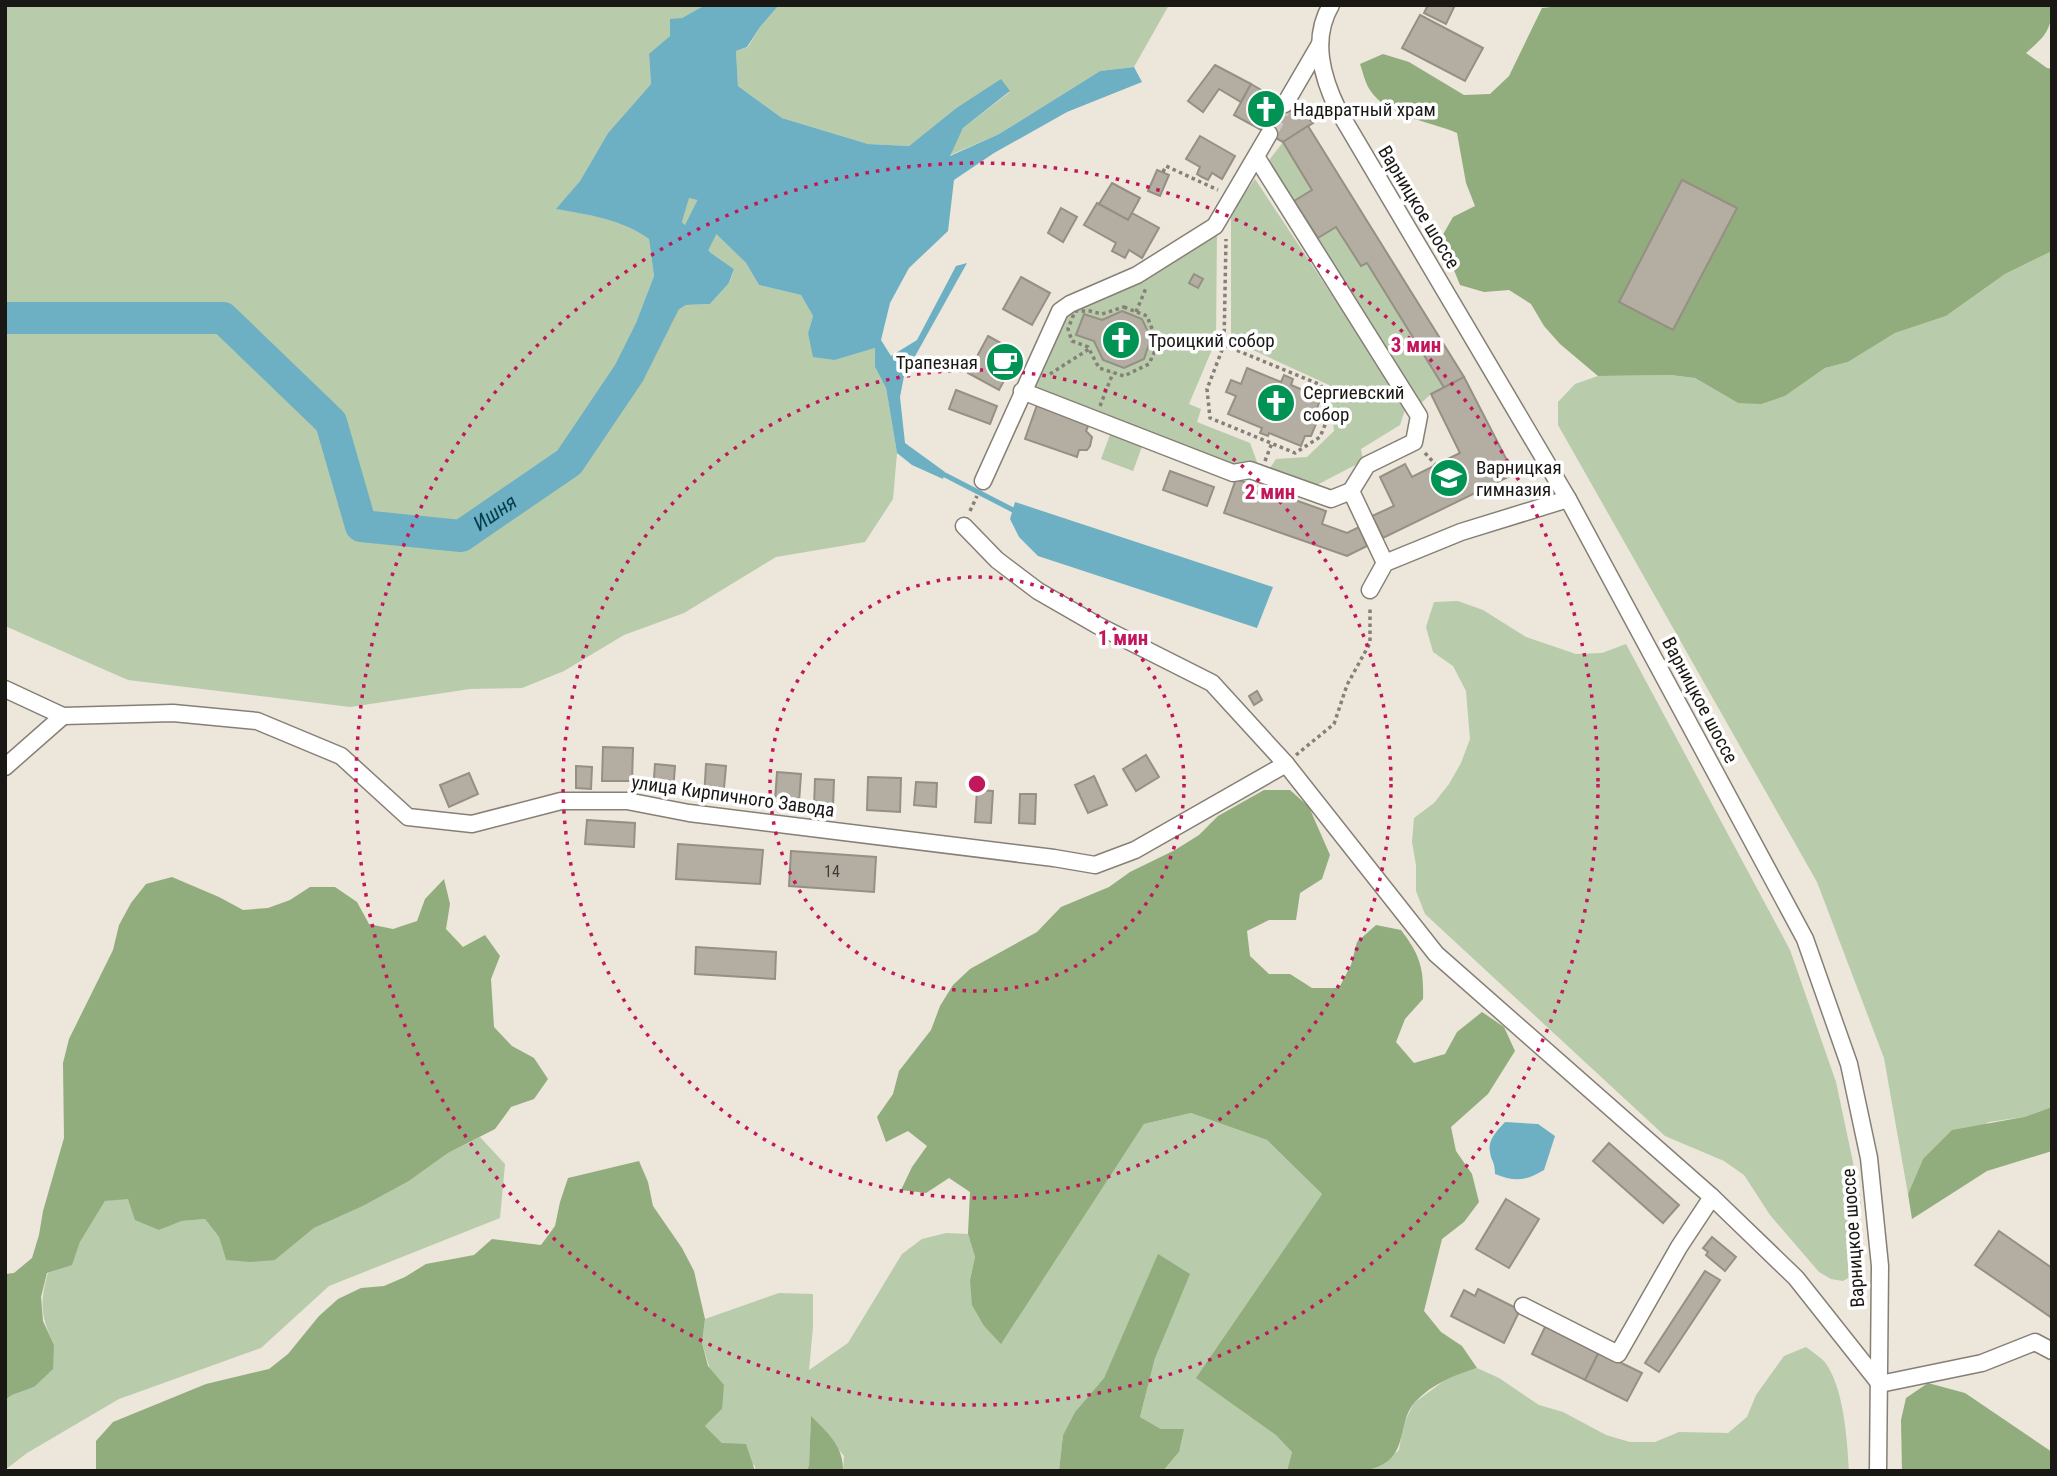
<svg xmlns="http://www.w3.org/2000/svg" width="2057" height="1476" font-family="'Roboto Condensed',sans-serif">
<rect width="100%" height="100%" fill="#ede6da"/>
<g fill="#b8cbab">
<path d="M5,5H705L682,18L670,36L649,55L651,84L608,133L580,181L557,209C590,215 621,219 649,239L654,276L637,320L636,330L624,351L629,372L641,360L640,340L656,324L686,305L710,304L730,282L734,269L711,253L682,222L689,197L703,201L709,227L746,263L759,285L801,295L813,316L808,333L835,360L875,348V367L886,388L897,453L893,499L865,542L776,557L684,613L624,635L564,671L522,688L470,689L350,707L128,680L5,626Z"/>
<polygon points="779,5 1169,5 1134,67 1100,71 999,134 948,156 963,128 1010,92 955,109 909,146 868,144 782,118 738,86 736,51 748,47 760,27"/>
<polygon points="1283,142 1312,190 1294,201 1317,238 1336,227 1361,266 1367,263 1445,389 1431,394 1420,404 1267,163"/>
<polygon points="1255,179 1406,407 1400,425 1361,449 1363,461 1313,487 1268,471 1276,459 1307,457 1334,431 1329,385 1231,340 1231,213"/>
<polygon points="1217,230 1216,340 1189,404 1201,409 1197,422 1250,443 1257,462 1236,467 1031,388 1063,312"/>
<polygon points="2052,251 2052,1107 2024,1117 1989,1122 1923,1159 1908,1194 1884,1058 1817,882 1558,425 1558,402 1575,384 1598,376 1671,375 1695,378 1738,403 1785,396 1825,368 1848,362 1895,333 1946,316 2005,274"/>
<polygon points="1111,432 1143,444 1133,471 1101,459"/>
<polygon points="1458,601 1483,610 1526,637 1576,654 1602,653 1626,644 1790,950 1836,1082 1861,1200 1857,1273 1843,1281 1831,1279 1819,1272 1770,1215 1744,1175 1724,1161 1665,1136 1425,914 1416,891 1416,865 1412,842 1414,818 1434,803 1449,784 1461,763 1470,739 1466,691 1453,666 1433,652 1426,627 1434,602"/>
<polygon points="1191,1113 1267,1140 1322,1194 1197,1378 1277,1435 1292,1452 1287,1471 1163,1471 1179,1452 1161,1429 1140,1417 1155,1358 1159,1254 1104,1378 1075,1412 1063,1435 1059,1471 843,1471 844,1456 811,1417 809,1466 806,1471 755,1471 755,1466 722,1443 705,1426 722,1409 702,1343 705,1319 779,1293 813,1294 813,1327 809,1370 848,1343 902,1254 922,1239 946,1233 968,1234 975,1257 970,1280 984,1326 1001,1343 1144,1124"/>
<path d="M480,1137L505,1164L500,1218L329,1286L261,1348L119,1399L27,1453L5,1470V1400L12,1395L34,1387L54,1345C41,1316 39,1304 48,1273L72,1264L80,1242L105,1201L128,1198L159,1230L182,1221L205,1219L219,1237L226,1260H275L314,1228L363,1206L409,1181L448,1153Z"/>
<path d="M1806,1347C1812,1352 1819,1356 1824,1361C1844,1386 1847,1440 1849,1471H1367L1382,1465L1399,1450L1403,1425L1414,1403L1452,1375L1477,1368L1499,1378L1539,1405L1563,1412L1606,1435L1630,1442H1655L1679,1432L1728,1433L1747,1417L1756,1395L1784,1356Z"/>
</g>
<g fill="#91ac7d">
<path d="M1569,5H2052C2052,31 2044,37 2026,53L2047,68L2052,69V251L2005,274L1946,316L1895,333L1848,362L1825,368L1785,396L1761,404L1738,403L1695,378L1671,375L1598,376L1560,344L1544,326L1531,304L1509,290L1484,292L1460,285L1441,238L1453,217L1475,206L1466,183L1457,133C1430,121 1387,117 1370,90C1365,83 1363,72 1360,64L1383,54L1409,62L1464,95L1490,94L1509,76L1542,8Z"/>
<path d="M1264,790H1290L1309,807L1330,855L1322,879L1300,893L1296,920H1269L1247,931L1250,956L1269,974H1290L1312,988H1339L1351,965L1357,942L1376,925L1401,930C1420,955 1424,968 1423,999L1405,1019L1396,1042L1414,1063L1445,1054L1457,1032L1482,1012L1504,1027L1515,1051L1488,1094L1451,1127L1456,1151L1472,1174L1479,1202L1464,1222L1442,1239L1424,1311L1441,1332L1462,1346L1477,1368C1454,1375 1432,1384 1415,1402C1394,1427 1412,1458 1369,1470C1352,1475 1307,1471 1287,1471L1292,1452L1276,1435L1196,1378L1322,1194L1267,1140L1191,1113L1144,1124L1001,1344L984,1326L972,1305L970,1280L975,1257L968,1234L970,1192L949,1178L926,1193L901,1190L912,1167L927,1146L908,1131L886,1142L877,1117L893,1094L899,1071L931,1030L940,1006L953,985L970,969L1037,932L1061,907L1109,887L1130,872L1175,850L1199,835L1218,816Z"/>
<polygon points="172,877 219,897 243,910 268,908 290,900 310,887 335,887 357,902 369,924 393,929 417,921 425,899 444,879 450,904 446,929 463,947 485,935 500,956 491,979 494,1027 512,1046 534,1058 548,1079 534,1099 511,1107 495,1129 448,1153 409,1181 363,1206 314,1228 275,1260 251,1262 226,1260 219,1237 205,1219 182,1221 159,1230 135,1220 128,1199 105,1201 80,1242 72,1265 47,1273 41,1297 43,1321 54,1345 53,1369 34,1387 12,1395 5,1400 5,1274 14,1273 32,1258 39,1235 43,1211 64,1138 63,1063 69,1039 113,950 119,925 131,903 146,884"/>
<polygon points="2052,1107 2052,1151 1987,1171 1912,1219 1908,1194 1923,1159 1952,1130 2024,1117"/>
<polygon points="639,1161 648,1182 653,1206 682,1248 694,1271 705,1319 702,1343 708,1366 724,1385 722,1409 705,1426 722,1443 746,1444 755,1471 96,1471 96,1441 113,1422 206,1384 269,1369 288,1354 319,1316 338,1299 361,1288 384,1286 405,1277 426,1264 474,1255 492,1239 541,1245 555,1226 560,1202 568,1178"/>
<polygon points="1158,1254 1190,1274 1155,1358 1140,1417 1161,1429 1184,1429 1179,1452 1163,1471 1059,1471 1063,1435 1075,1412 1104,1378"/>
<polygon points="1928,1383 1965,1393 2052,1452 2052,1471 1902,1471 1901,1420 1906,1398"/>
<path d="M811,1416C827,1432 844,1447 843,1471H806L809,1466Z"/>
</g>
<g fill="#6eb0c3">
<path d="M705,5H779L760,27L747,47L736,51L738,86L782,118L868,144L909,146L955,109L1001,79L1010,91L963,128L950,156L999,134L1100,71L1134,67L1142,82L1067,112L994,153L954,180L948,231L909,268L890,303L881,340L891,356L917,340L956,266L967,263L904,376L900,397L905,443L945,472L943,479L912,465L897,453L886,388L875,367V348L835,360L813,357L808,333L813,316L801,295L759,285L746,263L709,227L700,212L702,201L689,198L682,222L711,253L734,269L729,283L710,304L686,305L656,324L640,340L641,360L629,373L624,351L636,331L637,320L654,276L649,239C621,219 589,215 556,209L580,181L608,133L651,84L649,54L670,36V19L682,18Z"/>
<polygon points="1015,502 1273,587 1257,628 1038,556 1019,537 1010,519"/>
<path d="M1505,1122L1538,1124L1555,1136L1544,1170C1526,1181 1515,1182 1495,1174C1495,1161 1491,1161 1490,1152C1487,1140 1498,1130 1505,1122Z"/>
</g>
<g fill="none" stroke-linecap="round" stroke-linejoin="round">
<polyline stroke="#6eb0c3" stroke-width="5" points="945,475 1013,510"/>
<path stroke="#6eb0c3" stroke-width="32" id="s1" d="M5,318H223L331,422L361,526L461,536L569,462L629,373L724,183"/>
</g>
<g fill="#b4ada2" stroke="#968f84" stroke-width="2">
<polygon points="1428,5 1455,5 1446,24 1424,13"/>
<polygon points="1420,15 1483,48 1465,81 1402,48"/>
<polygon points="1215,65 1251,84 1241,102 1219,89 1203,112 1188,101"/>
<polygon points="1251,84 1305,115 1313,123 1283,142 1234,115"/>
<polygon points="1308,126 1464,377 1445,389 1367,263 1361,266 1336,227 1318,238 1294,201 1312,190 1283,142"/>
<polygon points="1200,136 1235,156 1222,179 1212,173 1208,180 1202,177 1197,174 1200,167 1186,159"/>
<polygon points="1157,170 1169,175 1160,196 1148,191"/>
<polygon points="1682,180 1737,208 1673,330 1619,302"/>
<polygon points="1112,183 1140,198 1128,220 1099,204"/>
<polygon points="1097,203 1128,220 1132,213 1159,228 1142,258 1129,250 1125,258 1112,251 1116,243 1084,225"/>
<polygon points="1061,208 1077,217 1063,242 1048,233"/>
<polygon points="1194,274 1203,279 1198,288 1189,283"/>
<polygon points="1021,277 1050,293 1032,325 1003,309"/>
<polygon points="1122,311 1142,319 1151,338 1144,359 1124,368 1103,360 1094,341 1076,335 1084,314 1102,320"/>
<polygon points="988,336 1019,353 999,390 968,373"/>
<polygon points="1247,368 1281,382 1284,375 1293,379 1291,385 1321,398 1317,408 1321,412 1311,436 1305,436 1301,446 1269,433 1268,436 1260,433 1262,428 1228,414 1236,396 1226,392 1231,380 1241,384"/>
<polygon points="1464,377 1514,474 1383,538 1372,516 1394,506 1380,477 1405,464 1412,477 1460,453 1431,394"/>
<polygon points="956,390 997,406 990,424 949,409"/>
<polygon points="1037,405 1089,424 1086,431 1092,437 1090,446 1087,450 1079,450 1077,457 1025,439"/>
<polygon points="1170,471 1214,487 1207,506 1163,490"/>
<polygon points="1236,479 1326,511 1322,524 1347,533 1359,527 1367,546 1347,556 1224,513"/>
<polygon points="1257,691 1262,700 1254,705 1249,696"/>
<polygon points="603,747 633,748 632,781 602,781"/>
<polygon points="1146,755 1159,777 1136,791 1123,769"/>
<polygon points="655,764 675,766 673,792 653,791"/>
<polygon points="706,764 726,766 723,799 704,798"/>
<polygon points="576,766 592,767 591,789 576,788"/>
<polygon points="777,772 801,774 799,802 775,801"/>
<polygon points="469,773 478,794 449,807 440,785"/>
<polygon points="1094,776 1107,805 1088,813 1075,785"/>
<polygon points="868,777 901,778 900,812 867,810"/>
<polygon points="815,779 834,780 833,807 814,807"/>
<polygon points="916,782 937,783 936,807 914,805"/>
<polygon points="977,790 993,791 991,823 975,822"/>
<polygon points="1020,794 1036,794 1035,824 1019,823"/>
<polygon points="587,820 635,823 634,847 585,844"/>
<polygon points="678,844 763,850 760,884 676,879"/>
<polygon points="791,851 876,857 874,892 789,886"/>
<polygon points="696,947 776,952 775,979 695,974"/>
<polygon points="1609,1143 1679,1205 1663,1223 1593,1161"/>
<polygon points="1506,1199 1539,1219 1509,1268 1476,1249"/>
<polygon points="1999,1231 2052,1268 2052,1318 1975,1265"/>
<polygon points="1712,1237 1736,1257 1725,1271 1706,1255 1708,1252 1703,1248"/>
<polygon points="1705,1271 1720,1280 1659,1372 1645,1363"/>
<polygon points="1478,1289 1520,1310 1504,1343 1451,1316 1464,1290 1475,1296"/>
<polygon points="1547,1323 1599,1352 1585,1380 1532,1354"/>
<polygon points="1599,1352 1642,1373 1627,1401 1585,1380"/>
</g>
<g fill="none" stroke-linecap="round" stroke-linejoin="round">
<polyline stroke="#cdc7bc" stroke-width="16" stroke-dasharray="16 8" stroke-linecap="butt" points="1269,134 1285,104"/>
<defs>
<g id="minor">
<path d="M1331,5C1311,39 1322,77 1338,110L1568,499L1805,939L1849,1064L1869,1158L1880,1266L1878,1471"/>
<polyline points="1285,104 1320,44"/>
<polyline points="1257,158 1419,416 1414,442 1367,465 1351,491"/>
<polyline points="1022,391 1233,473 1250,470 1331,499 1351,491 1385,563"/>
<polyline points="983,481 1060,311 1070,304 1137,275 1215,226 1269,134"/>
<polyline points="964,526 997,560 1038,591 1097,625 1212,683 1286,764 1436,954 1712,1197 1796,1278 1880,1384 1982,1363 2035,1342 2052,1351"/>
<polyline points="1370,590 1385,563 1461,532 1568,499"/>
<polyline points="5,689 63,716 173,713 257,721 341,756 408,817 472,824 561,801 627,801 689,813 1054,858 1095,865 1135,850 1286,764"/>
<polyline points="5,767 63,716"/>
<polyline points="1523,1306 1618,1354 1679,1247 1712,1197"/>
</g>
</defs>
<use href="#minor" stroke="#867f75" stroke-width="19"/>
<g stroke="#858078" stroke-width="3.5" stroke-dasharray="3.5 3.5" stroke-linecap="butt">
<polyline points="1163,172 1166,166 1218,190"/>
<polygon points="1124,307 1147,316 1158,344 1149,364 1124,376 1099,368 1088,347 1072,341 1068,329 1075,311 1090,311 1102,314"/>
<polyline points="1136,312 1146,288"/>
<polyline points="1224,345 1321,385 1330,413 1320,437 1295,453 1210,418 1207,389 1224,345 1226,239"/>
<polyline points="1050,374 1089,349"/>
<polyline points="1100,406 1113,373"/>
<polyline points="1425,453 1436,465"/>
<polyline points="1265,461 1272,443"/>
<polyline points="970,511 977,496"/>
<polyline points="1296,755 1334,724 1347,685 1370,643 1370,606"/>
</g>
<use href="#minor" stroke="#fff" stroke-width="16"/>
</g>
<g fill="none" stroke="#c2185b" stroke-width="3.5" stroke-dasharray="3.5 7">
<circle cx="977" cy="784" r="207"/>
<circle cx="977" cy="784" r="414"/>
<circle cx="977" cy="784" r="621"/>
</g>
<defs>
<symbol id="church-disc" viewBox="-11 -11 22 22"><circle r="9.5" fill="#009354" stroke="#fff"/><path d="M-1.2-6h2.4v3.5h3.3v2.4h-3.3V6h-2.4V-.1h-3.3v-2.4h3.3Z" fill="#fff"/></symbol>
<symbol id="cafe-disc" viewBox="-11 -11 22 22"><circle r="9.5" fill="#009354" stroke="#fff"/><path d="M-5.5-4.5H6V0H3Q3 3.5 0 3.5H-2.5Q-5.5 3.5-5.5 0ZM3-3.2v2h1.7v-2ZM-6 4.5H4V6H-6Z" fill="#fff"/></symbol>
<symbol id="school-disc" viewBox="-11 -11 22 22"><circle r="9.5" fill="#009354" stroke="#fff"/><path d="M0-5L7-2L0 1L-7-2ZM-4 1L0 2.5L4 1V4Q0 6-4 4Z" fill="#fff"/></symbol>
</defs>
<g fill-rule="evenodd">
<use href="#church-disc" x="1244" y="87" width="44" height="44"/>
<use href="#church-disc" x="1099" y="318" width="44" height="44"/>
<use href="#cafe-disc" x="983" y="340" width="44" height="44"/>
<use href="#church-disc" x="1254" y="381" width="44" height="44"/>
<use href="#school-disc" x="1427" y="456" width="44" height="44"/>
</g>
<g text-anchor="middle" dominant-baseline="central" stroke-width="7" stroke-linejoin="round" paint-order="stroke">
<g font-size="16" fill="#403d38">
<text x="832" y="871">14</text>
</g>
<g font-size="19" fill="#1a1814" stroke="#fff" text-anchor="start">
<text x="1293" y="109">Надвратный храм</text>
<text x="1148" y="340">Троицкий собор</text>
<text x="978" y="362" text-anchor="end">Трапезная</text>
<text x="1303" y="392">Сергиевский<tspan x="1303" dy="22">собор</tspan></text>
<text x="1476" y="467">Варницкая<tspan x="1476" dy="22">гимназия</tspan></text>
</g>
<g font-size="19" fill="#1a1814" stroke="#fff">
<text transform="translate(1419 207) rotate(59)">Варницкое шоссе</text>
<text transform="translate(1700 700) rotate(62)">Варницкое шоссе</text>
<text transform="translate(733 796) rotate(8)">улица Кирпичного Завода</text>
<text transform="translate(1853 1238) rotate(-94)">Варницкое шоссе</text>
</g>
<g font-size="21" font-style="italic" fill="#02414f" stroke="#fff">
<text stroke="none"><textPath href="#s1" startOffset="618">Ишня</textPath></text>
</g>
</g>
<circle cx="977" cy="784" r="10" fill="#c2185b" stroke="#fff" stroke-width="3.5"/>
<g font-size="21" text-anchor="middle" font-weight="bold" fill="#c2185b" stroke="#fff" stroke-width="7" stroke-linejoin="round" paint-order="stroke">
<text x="1416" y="352">3 мин</text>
<text x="1270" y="499">2 мин</text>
<text x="1123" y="645">1 мин</text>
</g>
<rect width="2057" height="1476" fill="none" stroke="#1a1814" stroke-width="14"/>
</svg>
